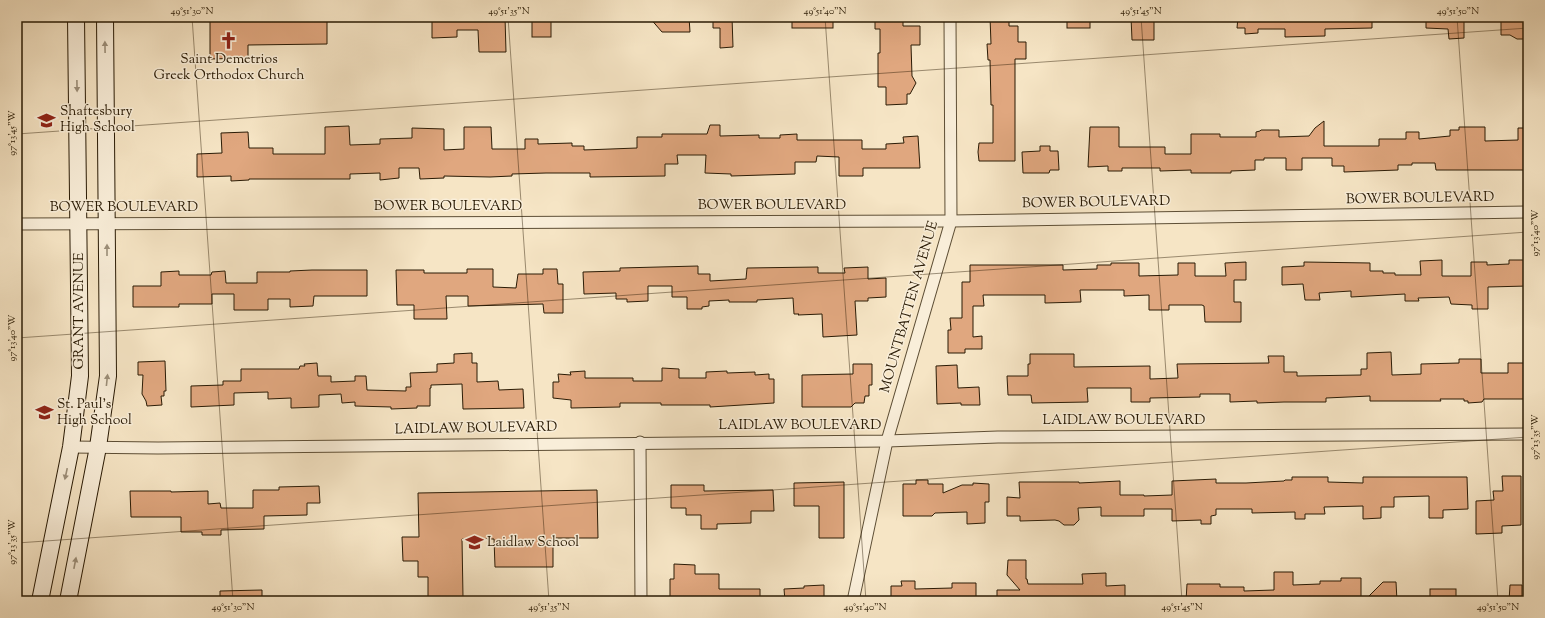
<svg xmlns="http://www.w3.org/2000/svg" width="1545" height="618" font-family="'Sorts Mill Goudy',serif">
<rect width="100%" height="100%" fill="#f6e5c5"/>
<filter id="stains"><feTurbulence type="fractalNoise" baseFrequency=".005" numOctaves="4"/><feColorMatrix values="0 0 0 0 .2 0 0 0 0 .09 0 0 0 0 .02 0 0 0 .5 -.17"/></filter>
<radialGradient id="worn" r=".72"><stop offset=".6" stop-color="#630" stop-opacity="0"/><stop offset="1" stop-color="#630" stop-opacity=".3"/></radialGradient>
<g fill="#e0a77f" stroke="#2a1b05">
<polygon points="210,17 327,17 327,44 248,45 248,58 210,59"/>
<polygon points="432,17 505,17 506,52 479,52 478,30 457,30 457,37 432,38"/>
<rect x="532" y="17" width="19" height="20"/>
<polygon points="649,17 689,17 690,32 662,32"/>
<polygon points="713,17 732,17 733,47 720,48 720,28 713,28"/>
<rect x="792" y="17" width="41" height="11"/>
<polygon points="875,17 903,17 903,26 920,26 920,45 911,45 912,76 916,83 910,94 907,94 907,104 886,105 886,87 878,87 878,53 880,53 880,29 875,29"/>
<polygon points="990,17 1009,17 1009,26 1018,26 1018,42 1026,42 1026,59 1015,59 1015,161 979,161 978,152 979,143 993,143 993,105 991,105 990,60 988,60 987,44 991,44"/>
<rect x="1067" y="17" width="23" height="11"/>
<polygon points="1131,17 1154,17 1154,40 1132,40"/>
<polygon points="1238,17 1372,17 1372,28 1325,29 1325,36 1285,37 1285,29 1258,29 1258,33 1245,34 1245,28 1237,28"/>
<polygon points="1426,17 1464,17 1464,38 1449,39 1448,29 1426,28"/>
<polygon points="1501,17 1523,17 1524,39 1517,39 1510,35 1501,35"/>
<polygon points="1324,121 1324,146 1379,146 1379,139 1406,139 1406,132 1419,132 1419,139 1450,136 1450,130 1459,130 1459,127 1485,127 1485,141 1518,140 1518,128 1528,128 1528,170 1436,170 1435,163 1412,163 1412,165 1398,165 1398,170 1344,172 1344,166 1332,166 1332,158 1302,158 1302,170 1286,170 1286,158 1264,158 1264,160 1255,160 1255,170 1231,171 1231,173 1191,173 1191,170 1160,171 1160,168 1122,168 1122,171 1108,171 1108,166 1088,167 1090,127 1119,127 1119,147 1165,147 1165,154 1191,154 1191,134 1220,134 1220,137 1256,137 1256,132 1260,131 1261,130 1279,130 1279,137 1309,136 1315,128"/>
<polygon points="710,125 720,125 720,136 759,135 759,138 780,138 780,135 797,134 797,140 862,140 862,149 886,149 886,144 904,143 903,137 918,136 920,168 863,168 863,176 839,176 839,157 817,156 816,162 795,162 795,174 731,176 731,174 705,173 706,155 677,155 678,164 665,164 665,176 590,177 590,173 546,173 512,174 512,176 490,177 444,176 444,178 420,179 419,168 399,168 399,178 380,180 380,173 350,174 350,179 249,179 249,180 231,181 231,176 197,177 197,154 222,153 221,133 248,132 249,148 273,148 273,154 325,154 325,127 349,126 350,145 380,144 380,139 412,138 412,128 444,129 444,150 464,149 464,127 491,127 492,149 525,149 525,139 538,139 538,144 572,143 572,146 584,146 584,150 637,148 637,137 662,137 662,134 707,134"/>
<polygon points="1040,146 1050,146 1050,151 1058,151 1059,170 1050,170 1049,173 1023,173 1022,152 1040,151"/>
<polygon points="1442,260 1442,276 1471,276 1471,262 1487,262 1487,265 1509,264 1509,260 1528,260 1528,286 1488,287 1488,309 1472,309 1472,305 1451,304 1449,297 1418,298 1419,301 1405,301 1405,294 1351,297 1351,291 1319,293 1320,300 1305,300 1303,284 1282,285 1282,267 1304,266 1304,262 1370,263 1370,271 1383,271 1383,273 1395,273 1395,275 1421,275 1420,261"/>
<polygon points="1246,262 1246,280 1234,280 1234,302 1241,302 1241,322 1205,322 1204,306 1202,305 1169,305 1169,310 1149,310 1149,295 1124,296 1124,290 1080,290 1081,302 1045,303 1045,295 983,295 984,306 973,306 973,337 982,336 982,349 965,349 965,353 948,353 948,330 951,330 950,318 962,318 962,282 970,282 970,265 1063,265 1063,270 1097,269 1097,265 1111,265 1111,263 1139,263 1139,276 1178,275 1178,263 1195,263 1195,276 1226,276 1225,263"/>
<polygon points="698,266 698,274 710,274 710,281 746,279 747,268 818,267 818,273 845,273 844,268 868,267 868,279 886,278 886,297 868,298 868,301 855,301 857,335 823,337 822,314 798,315 799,314 794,314 793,298 757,300 757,302 729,302 729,300 709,301 709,306 702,307 702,309 687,309 687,297 672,297 672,286 648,286 648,301 627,302 627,299 616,299 616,293 584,294 583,272 620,271 620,268"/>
<polygon points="467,269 493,269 493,287 516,288 518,274 543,274 543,269 557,269 558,284 563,284 563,313 544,313 543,304 468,306 468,296 446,296 447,319 414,319 414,305 397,305 396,270 424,270 424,273 467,273"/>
<polygon points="312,270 367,270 367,296 314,296 313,306 290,307 290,299 268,299 268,310 234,310 234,294 212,294 212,304 179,304 179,307 133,307 133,286 161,286 161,272 179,271 179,275 211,275 212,272 225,271 226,283 257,283 257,272 290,272 290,271"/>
<polygon points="1391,352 1392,375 1421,374 1421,364 1459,363 1459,359 1481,359 1481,373 1508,373 1508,363 1528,363 1528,388 1526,388 1526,399 1484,399 1482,402 1468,403 1468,401 1464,401 1464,399 1440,399 1441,401 1370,401 1370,396 1326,398 1326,402 1284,402 1257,403 1257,401 1230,402 1230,394 1200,394 1200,397 1150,398 1150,402 1131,402 1131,388 1087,388 1088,402 1032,403 1031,395 1008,395 1007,376 1028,376 1028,364 1030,364 1030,354 1074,354 1074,367 1150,366 1150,379 1178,378 1177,364 1269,363 1268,356 1284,356 1284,372 1297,372 1297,376 1361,375 1361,369 1367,369 1367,353"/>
<polygon points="472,353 472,363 477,363 477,382 498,381 499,390 523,389 524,408 463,409 462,384 431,385 431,388 430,388 430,406 417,406 417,408 391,409 391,407 355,406 355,402 342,403 341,394 319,395 319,407 291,408 291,398 268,399 268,392 234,393 234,405 191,407 191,386 223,385 223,381 241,381 241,369 299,369 300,366 305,366 304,364 317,363 318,376 331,376 331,382 355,381 355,376 366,376 367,390 406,391 406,387 411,387 410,373 437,372 437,364 454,363 454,354"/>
<polygon points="165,361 166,391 164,391 164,396 161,396 162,405 147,406 146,401 142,394 143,375 138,375 138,362"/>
<polygon points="853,364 872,364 872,385 869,385 869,396 865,396 864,403 855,403 851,407 802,407 802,375 853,374"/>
<polygon points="957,365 958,388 979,387 980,405 961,405 961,403 937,404 936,366"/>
<polygon points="662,368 679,369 679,378 706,378 706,372 727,371 727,373 755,372 755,375 769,374 769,379 774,379 774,403 710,407 710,405 661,405 661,403 620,403 620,407 571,408 571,400 553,398 553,382 559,382 558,374 571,375 570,372 585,371 585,378 633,378 633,381 662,381"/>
<polygon points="1502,476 1521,476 1521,525 1502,526 1502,533 1476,534 1476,501 1494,500 1493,491 1503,491"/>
<polygon points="1292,477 1328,477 1328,482 1363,483 1363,477 1467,477 1468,509 1443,510 1443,518 1429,518 1429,496 1394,497 1394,507 1381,507 1381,518 1363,519 1363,506 1324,507 1325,514 1305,514 1305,519 1295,519 1295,512 1252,513 1252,509 1216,509 1216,515 1211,516 1211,524 1201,524 1201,520 1172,521 1172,509 1144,509 1144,516 1101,516 1101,507 1078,508 1079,520 1074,525 1064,525 1059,521 1055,520 1020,521 1020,516 1007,516 1007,497 1020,498 1019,482 1079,482 1079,483 1120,481 1120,495 1144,495 1144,496 1172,495 1172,481 1216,479 1216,483 1246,483 1284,481 1285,480 1292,480"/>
<polygon points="916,480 928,480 928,484 943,484 943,493 962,485 973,485 973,483 989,484 989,502 985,502 985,523 967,524 967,512 935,513 932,516 903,516 903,484 916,484"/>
<polygon points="844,482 844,538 819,538 819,506 794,506 794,483"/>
<polygon points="671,485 704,485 704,491 773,490 774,511 751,511 751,523 717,524 717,529 701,529 701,515 686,515 686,508 671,508"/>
<polygon points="319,486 320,503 307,503 307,515 264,516 264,529 221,530 221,535 202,535 202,532 181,532 181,517 131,517 130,491 171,491 171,492 208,491 208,504 220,503 221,508 253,508 253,490 279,490 279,487"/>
<polygon points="597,490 598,538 553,538 553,567 495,567 494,539 462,539 463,597 428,598 428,577 418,577 418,561 403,561 402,537 419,537 418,493"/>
<polygon points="1008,560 1026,560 1026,579 1027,579 1028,584 1083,584 1082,574 1106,573 1106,586 1125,585 1125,601 997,601 997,590 1020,590 1007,575"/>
<polygon points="674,564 695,565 695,574 719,574 719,589 760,589 760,601 670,601 670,579 674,579"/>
<polygon points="1274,572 1293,572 1293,585 1320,584 1320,581 1341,581 1341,578 1361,578 1361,601 1186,601 1187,584 1220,584 1220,587 1244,587 1244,591 1274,590"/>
<polygon points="901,581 915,581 915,589 952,588 952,583 976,583 976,601 891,601 891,586 902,586"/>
<polygon points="1383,582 1396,582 1397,601 1364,601"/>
<polygon points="824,585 824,601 785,601 784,589 804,588 804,586"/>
<polygon points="1510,585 1522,585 1522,601 1509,601"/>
<rect x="1430" y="589" width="26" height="12"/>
<polygon points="262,590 262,601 220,601 220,591"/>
</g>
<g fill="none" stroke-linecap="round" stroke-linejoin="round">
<defs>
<g id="minor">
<polyline points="17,224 951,221 1528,212"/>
<polyline points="640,442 641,601"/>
<polyline points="71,447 158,448 887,441 998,437 1528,434"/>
<polyline points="853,601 887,441 951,221 950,17"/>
</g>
<g id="secondary">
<polyline points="40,601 71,447 80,376 76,17"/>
<polyline points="68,601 98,447 108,376 105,17"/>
</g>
</defs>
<use href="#minor" stroke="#5d4e35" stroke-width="13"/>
<use href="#secondary" stroke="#2a1b05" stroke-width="18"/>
<use href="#minor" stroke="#f9eed9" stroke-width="11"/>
<use href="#secondary" stroke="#f9eed9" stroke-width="16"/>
</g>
<defs><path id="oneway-solid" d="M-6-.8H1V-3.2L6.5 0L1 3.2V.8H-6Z"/></defs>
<g fill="#9c8f7a">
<use href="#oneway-solid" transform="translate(105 47) rotate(-91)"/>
<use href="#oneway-solid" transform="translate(77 86) rotate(89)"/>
<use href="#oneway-solid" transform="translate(107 250) rotate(-90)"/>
<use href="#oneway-solid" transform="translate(107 380) rotate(-84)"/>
<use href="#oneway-solid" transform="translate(66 474) rotate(102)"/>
<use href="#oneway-solid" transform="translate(75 563) rotate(-79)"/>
</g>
<path fill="none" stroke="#2a1b05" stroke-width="1" stroke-opacity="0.45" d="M192,17L233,601M508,17L549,601M825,17L866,601M1141,17L1182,601M1457,17L1498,601M17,134L1528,28M17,338L1528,232M17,543L1528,437"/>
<defs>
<symbol id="church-bare" viewBox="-9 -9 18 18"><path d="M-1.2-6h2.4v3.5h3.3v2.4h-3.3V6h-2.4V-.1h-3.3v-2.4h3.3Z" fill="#8f2418" stroke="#f9eed9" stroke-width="2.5" paint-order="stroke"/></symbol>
<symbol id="school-bare" viewBox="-9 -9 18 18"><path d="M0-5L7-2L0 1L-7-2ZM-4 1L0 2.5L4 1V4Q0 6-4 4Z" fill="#8f2418" stroke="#f9eed9" stroke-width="2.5" paint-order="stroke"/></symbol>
</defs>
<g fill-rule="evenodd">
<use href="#church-bare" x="216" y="28" width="25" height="25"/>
<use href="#school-bare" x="34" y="108" width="25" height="25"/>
<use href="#school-bare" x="32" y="400" width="25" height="25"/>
<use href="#school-bare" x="462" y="530" width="25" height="25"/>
</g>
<g text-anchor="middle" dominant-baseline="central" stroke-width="3" stroke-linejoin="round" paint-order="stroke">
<g font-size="14" fill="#2a1b05" stroke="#f9eed9" text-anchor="start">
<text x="229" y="60" text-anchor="middle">Saint Demetrios<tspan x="229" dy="16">Greek Orthodox Church</tspan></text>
<text x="60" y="112">Shaftesbury<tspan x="60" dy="16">High School</tspan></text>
<text x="57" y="405">St. Paul's<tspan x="57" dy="16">High School</tspan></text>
<text x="487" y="543">Laidlaw School</text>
</g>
<g font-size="14" fill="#2a1b05" stroke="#f9eed9">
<text transform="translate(1420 199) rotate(-1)">BOWER BOULEVARD</text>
<text transform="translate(1096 203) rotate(-1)">BOWER BOULEVARD</text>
<text x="772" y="206">BOWER BOULEVARD</text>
<text x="448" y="207">BOWER BOULEVARD</text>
<text x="124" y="208">BOWER BOULEVARD</text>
<text transform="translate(910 307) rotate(-74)">MOUNTBATTEN AVENUE</text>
<text transform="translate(80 311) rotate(-90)">GRANT AVENUE</text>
<text x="1124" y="421">LAIDLAW BOULEVARD</text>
<text x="800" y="426">LAIDLAW BOULEVARD</text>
<text transform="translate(476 429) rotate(-1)">LAIDLAW BOULEVARD</text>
</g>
</g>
<rect width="1545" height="618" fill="none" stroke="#f6e5c5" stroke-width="44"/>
<rect x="22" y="22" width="1501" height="574" fill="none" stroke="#2a1b05" stroke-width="1.5"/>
<g font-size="10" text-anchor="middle" fill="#2a1b05">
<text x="192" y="14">49°51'30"N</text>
<text x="509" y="14">49°51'35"N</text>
<text x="825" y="14">49°51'40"N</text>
<text x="1141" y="14">49°51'45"N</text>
<text x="1458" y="14">49°51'50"N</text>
<text transform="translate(11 133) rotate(-90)" y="4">97°13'45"W</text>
<text transform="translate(1534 233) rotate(-90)" y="4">97°13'40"W</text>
<text transform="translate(11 338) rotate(-90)" y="4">97°13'40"W</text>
<text transform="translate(1534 437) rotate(-90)" y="4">97°13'35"W</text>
<text transform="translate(11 542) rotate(-90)" y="4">97°13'35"W</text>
<text x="233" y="610">49°51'30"N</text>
<text x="549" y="610">49°51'35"N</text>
<text x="865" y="610">49°51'40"N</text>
<text x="1182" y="610">49°51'45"N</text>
<text x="1498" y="610">49°51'50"N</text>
</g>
<rect width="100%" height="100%" filter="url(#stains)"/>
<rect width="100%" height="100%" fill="url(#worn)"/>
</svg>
